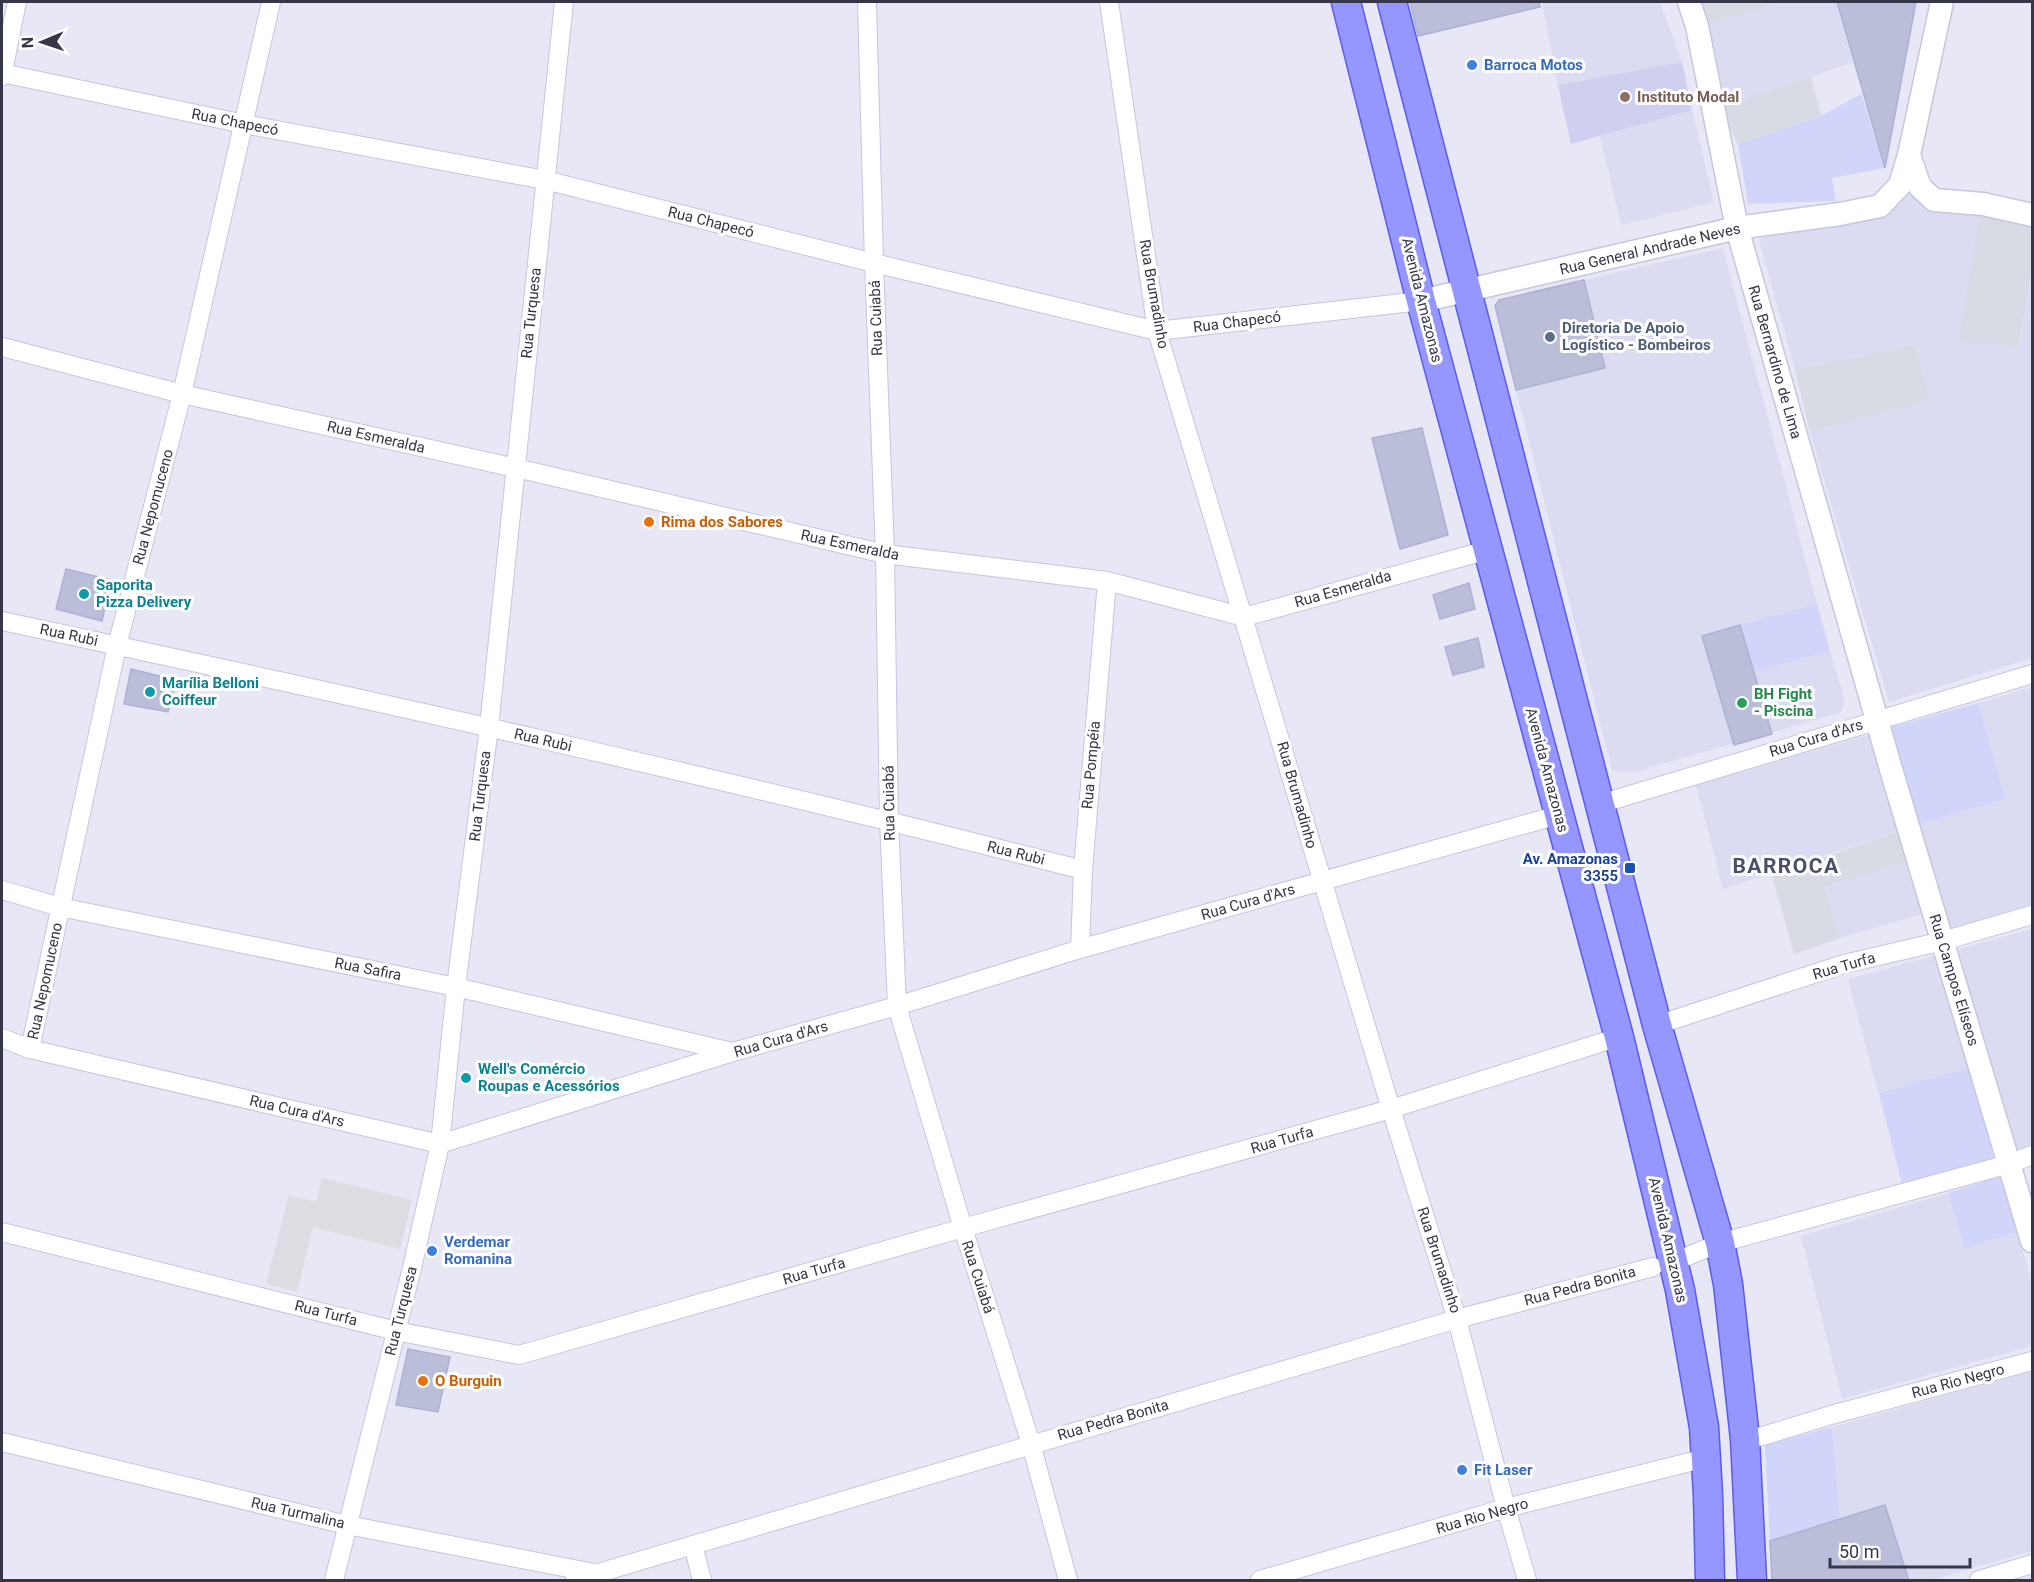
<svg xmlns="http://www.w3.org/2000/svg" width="2034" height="1582" font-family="Roboto,sans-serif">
<rect width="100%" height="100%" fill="#e7e7f5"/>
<g fill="#dbdcf1">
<polygon points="1542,2 1660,2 1682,62 1558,85"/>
<polygon points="1783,2 1836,2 1853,62 1727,106 1707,23"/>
<polygon points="1692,110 1714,202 1621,225 1600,136"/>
<polygon points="1901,189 1985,203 1959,340 2019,347 2032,269 2032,658 1889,702 1810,432 1928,400 1915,345 1795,370 1760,244 1761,236"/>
<polygon points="1723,248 1817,604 1702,637 1735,743 1631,773 1612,770 1516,390 1605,368 1584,280"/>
<polygon points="1830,651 1845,701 1841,712 1771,733 1753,672"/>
<polygon points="2032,687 2032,909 1944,936 1910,827 2004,799 1978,703"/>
<polygon points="1879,732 1908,828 1723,889 1696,785"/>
<polygon points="1912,859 1927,913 1840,938 1824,887"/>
<polygon points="2032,929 2032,1150 2010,1157 1948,952"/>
<polygon points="1944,953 1974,1066 1878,1093 1848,979"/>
<polygon points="1948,1193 1965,1247 2018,1232 2032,1284 2032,1346 1842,1399 1801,1236"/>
<polygon points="2032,1371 2032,1551 1931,1580 1909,1580 1840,1520 1832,1427"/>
</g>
<g fill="#d0d5f9">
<polygon points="1861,94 1885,168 1832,178 1836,201 1748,204 1738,144 1821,116"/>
<polygon points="1817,604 1830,651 1753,672 1740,625"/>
<polygon points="1978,703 2005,799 1910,827 1881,730"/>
<polygon points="1974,1066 1994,1161 1903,1188 1879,1093"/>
<polygon points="2001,1176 2018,1232 1965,1248 1948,1193"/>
<polygon points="1832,1427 1840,1520 1770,1541 1765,1445"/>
</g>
<g fill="#d8dae4">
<polygon points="1689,2 1783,2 1697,26"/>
<polygon points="1811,76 1821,116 1738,144 1720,108"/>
<polygon points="1982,205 2032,215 2032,269 2018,348 1959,340"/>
<polygon points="1915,345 1929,400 1810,432 1795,370"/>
<polygon points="1908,828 1916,858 1824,887 1840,938 1794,954 1772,875"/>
</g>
<polygon fill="#cfcff0" points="1682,62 1692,110 1571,144 1558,85"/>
<polygon fill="#dcdde3" points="322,1178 412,1200 400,1249 313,1227 297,1292 266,1284 289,1195 316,1202"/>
<g fill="#bbbed8" stroke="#adb1d4" stroke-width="1.5">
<polygon points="1410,2 1539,2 1540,7 1418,36"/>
<polygon points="1837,2 1916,2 1885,168"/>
<polygon points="1584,280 1605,368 1516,390 1495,306 1499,300"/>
<polygon points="1422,428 1448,535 1400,549 1372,438"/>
<polygon points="66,569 111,580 102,621 56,609"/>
<polygon points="1469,583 1475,609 1440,619 1433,595"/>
<polygon points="1740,625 1772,734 1734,745 1702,636"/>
<polygon points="1478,638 1484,667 1453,675 1445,647"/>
<polygon points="131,669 176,680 168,712 124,704"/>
<polygon points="408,1349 450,1357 438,1412 396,1405"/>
<polygon points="1885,1505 1909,1581 1772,1581 1770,1541"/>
</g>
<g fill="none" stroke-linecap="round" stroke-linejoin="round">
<defs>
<g id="minor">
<polyline points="867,2 874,263 885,554 889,820 897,1006 963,1228 1031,1444 1068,1580"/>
<polyline points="1109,2 1157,331 1391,1109 1457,1319 1506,1508 1527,1580"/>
<polyline points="2,73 244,124 545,180 874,263 1157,331 1421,301"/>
<polyline points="2,76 17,2"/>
<polyline points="2,347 182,394 516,468 885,554 1107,581 1244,617 1488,550"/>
<path d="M2,621C363,698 724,778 1083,870"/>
<polyline points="1600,804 2032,674"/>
<polyline points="2,890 60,907 456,987 732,1052"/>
<polyline points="1080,949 1083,870 1107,581"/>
<polyline points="1657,1025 1844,964 1943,941 2032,915"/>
<polyline points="2,1038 30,1049 440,1144 733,1052 897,1006 1080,949 1558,815"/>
<polyline points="30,1049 117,646 182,394 271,2"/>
<polyline points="2,1232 396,1331 519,1355 963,1228 1391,1109 1619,1037"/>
<polyline points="1673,1262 1720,1243 2009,1164 2032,1155"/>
<polyline points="1745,1439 1763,1436 1831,1415 2032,1361"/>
<polyline points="2,1442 347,1525 594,1573"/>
<polyline points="693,1545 702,1580"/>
<polyline points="334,1580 412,1268 440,1144 456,987 489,727 564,2"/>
<polyline points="575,1580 1457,1319 1653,1267"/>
<polyline points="1260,1580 1506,1508 1706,1458"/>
<polyline points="1979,1580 2032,1564"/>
</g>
<g id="tertiary">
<polyline points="1689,2 1697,26 1737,228 1890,766 2032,1241"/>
<polyline points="1909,155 1920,187 1934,200 1983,204 2032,215"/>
<polyline points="1421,301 1737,228 1840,214 1880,206 1900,185 1909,155 1942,2"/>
</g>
<g id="primary">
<polyline points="1346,2 1421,301 1619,1037 1680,1290 1704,1427 1708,1495 1710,1580"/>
<polyline points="1392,2 1657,1025 1720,1243 1728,1284 1745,1439 1752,1580"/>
</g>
</defs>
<use href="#minor" stroke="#c5c6e0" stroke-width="20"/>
<use href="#tertiary" stroke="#c5c6e0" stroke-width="25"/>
<use href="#primary" stroke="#595bf1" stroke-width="31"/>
<use href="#minor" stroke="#fff" stroke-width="18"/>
<use href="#tertiary" stroke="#fff" stroke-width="22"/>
<use href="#primary" stroke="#9696ff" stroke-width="28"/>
</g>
<g fill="#3f7fe0" stroke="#fff" stroke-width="2">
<circle cx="1472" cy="65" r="6"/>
<circle cx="432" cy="1251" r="6"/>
<circle cx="1462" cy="1470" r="6"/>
</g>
<circle fill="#8d6e63" stroke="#fff" stroke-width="2" cx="1625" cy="97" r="6"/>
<circle fill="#5c6f8a" stroke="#fff" stroke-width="2" cx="1550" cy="337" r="6"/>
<g fill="#e8710a" stroke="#fff" stroke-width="2">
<circle cx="649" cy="522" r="6"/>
<circle cx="423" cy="1381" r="6"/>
</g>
<g fill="#0f9aa8" stroke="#fff" stroke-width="2">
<circle cx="84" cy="594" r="6"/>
<circle cx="150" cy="692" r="6"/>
<circle cx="466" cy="1078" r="6"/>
</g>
<circle fill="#2e9e5b" stroke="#fff" stroke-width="2" cx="1742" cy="703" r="6"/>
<rect fill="#1a4fb4" stroke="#fff" stroke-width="2" x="1624" y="862" width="12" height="12" rx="3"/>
<g text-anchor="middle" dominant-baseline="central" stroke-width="6" stroke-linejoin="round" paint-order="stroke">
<g font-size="15" font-weight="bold" fill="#366cbe" stroke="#fff" text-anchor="start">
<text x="1484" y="65">Barroca Motos</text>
<text x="444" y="1242">Verdemar<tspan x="444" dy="17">Romanina</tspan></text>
<text x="1474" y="1470">Fit Laser</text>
</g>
<g font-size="15" font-weight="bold" fill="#785e54" stroke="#fff" text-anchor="start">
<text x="1637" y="97">Instituto Modal</text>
</g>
<g font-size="15" fill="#353749" stroke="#fff">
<text transform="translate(235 122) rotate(11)">Rua Chapecó</text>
<text transform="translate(711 222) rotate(14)">Rua Chapecó</text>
<text transform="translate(1650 249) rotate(-13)">Rua General Andrade Neves</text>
<text transform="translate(1154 294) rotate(80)">Rua Brumadinho</text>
<text transform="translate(1422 300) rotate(76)">Avenida Amazonas</text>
<text transform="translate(531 313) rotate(-84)">Rua Turquesa</text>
<text transform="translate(876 318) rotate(-92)">Rua Cuiabá</text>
<text transform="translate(1237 322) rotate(-7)">Rua Chapecó</text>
<text transform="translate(1775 362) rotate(74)">Rua Bernardino de Lima</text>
<text transform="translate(376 437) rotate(13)">Rua Esmeralda</text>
<text transform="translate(153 507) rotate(-75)">Rua Nepomuceno</text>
<text transform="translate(850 545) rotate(12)">Rua Esmeralda</text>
<text transform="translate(1343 589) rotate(-16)">Rua Esmeralda</text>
<text transform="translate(69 635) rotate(12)">Rua Rubi</text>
<text transform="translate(1816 738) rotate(-17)">Rua Cura d'Ars</text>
<text transform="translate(543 740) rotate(13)">Rua Rubi</text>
<text transform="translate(1091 765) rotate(-85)">Rua Pompéia</text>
<text transform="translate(1547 770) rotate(75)">Avenida Amazonas</text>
<text transform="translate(1297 795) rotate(74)">Rua Brumadinho</text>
<text transform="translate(480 796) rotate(-83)">Rua Turquesa</text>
<text transform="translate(889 803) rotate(-91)">Rua Cuiabá</text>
<text transform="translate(1016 853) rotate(14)">Rua Rubi</text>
<text transform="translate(1248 902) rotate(-16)">Rua Cura d'Ars</text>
<text transform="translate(1844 966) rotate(-16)">Rua Turfa</text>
<text transform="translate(368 969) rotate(11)">Rua Safira</text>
<text transform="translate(1954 980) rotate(73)">Rua Campos Elíseos</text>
<text transform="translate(45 981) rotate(-78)">Rua Nepomuceno</text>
<text transform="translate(781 1039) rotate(-16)">Rua Cura d'Ars</text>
<text transform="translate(297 1111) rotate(13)">Rua Cura d'Ars</text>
<text transform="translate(1282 1140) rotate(-16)">Rua Turfa</text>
<text transform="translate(1668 1240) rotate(77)">Avenida Amazonas</text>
<text transform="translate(1439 1260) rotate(72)">Rua Brumadinho</text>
<text transform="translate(814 1271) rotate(-16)">Rua Turfa</text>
<text transform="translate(978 1277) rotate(72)">Rua Cuiabá</text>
<text transform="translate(1580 1286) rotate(-15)">Rua Pedra Bonita</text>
<text transform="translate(401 1311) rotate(-76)">Rua Turquesa</text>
<text transform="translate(326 1313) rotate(14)">Rua Turfa</text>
<text transform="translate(1958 1381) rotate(-15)">Rua Rio Negro</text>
<text transform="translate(1113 1420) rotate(-16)">Rua Pedra Bonita</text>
<text transform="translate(298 1513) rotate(13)">Rua Turmalina</text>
<text transform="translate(1482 1516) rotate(-16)">Rua Rio Negro</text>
</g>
<g font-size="15" font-weight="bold" fill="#4e5e75" stroke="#fff" text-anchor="start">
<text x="1562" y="328">Diretoria De Apoio<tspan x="1562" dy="17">Logístico - Bombeiros</tspan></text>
</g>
<g font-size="15" font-weight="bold" fill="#c56008" stroke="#fff" text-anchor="start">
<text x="661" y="522">Rima dos Sabores</text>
<text x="435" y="1381">O Burguin</text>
</g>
<g font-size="15" font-weight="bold" fill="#0d838f" stroke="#fff" text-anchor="start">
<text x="96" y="585">Saporita<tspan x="96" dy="17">Pizza Delivery</tspan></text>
<text x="162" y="683">Marília Belloni<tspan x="162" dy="17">Coiffeur</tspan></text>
<text x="478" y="1069">Well's Comércio<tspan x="478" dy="17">Roupas e Acessórios</tspan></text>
</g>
<g font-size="15" font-weight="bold" fill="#27864d" stroke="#fff" text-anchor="start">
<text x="1754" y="694">BH Fight<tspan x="1754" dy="17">- Piscina</tspan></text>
</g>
<g font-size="15" font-weight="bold" fill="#164399" stroke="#fff" text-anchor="end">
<text x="1618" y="859">Av. Amazonas<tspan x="1618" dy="17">3355</tspan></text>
</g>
<g font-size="21" font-weight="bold" letter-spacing="1.5" fill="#4b4f6d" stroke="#fff">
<text x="1786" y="866">BARROCA</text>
</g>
</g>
<rect width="2034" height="1582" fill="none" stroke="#353749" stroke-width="6"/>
<g transform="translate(42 42) rotate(268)" stroke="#ffffff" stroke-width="4.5" paint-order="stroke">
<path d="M0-4.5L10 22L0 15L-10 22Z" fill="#353749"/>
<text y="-9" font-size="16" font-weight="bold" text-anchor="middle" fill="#353749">N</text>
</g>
<path d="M1830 1558v9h140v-9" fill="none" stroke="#353749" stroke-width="3"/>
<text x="1839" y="1558" font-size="18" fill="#353749" stroke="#ffffff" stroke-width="4.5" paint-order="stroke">50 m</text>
</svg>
